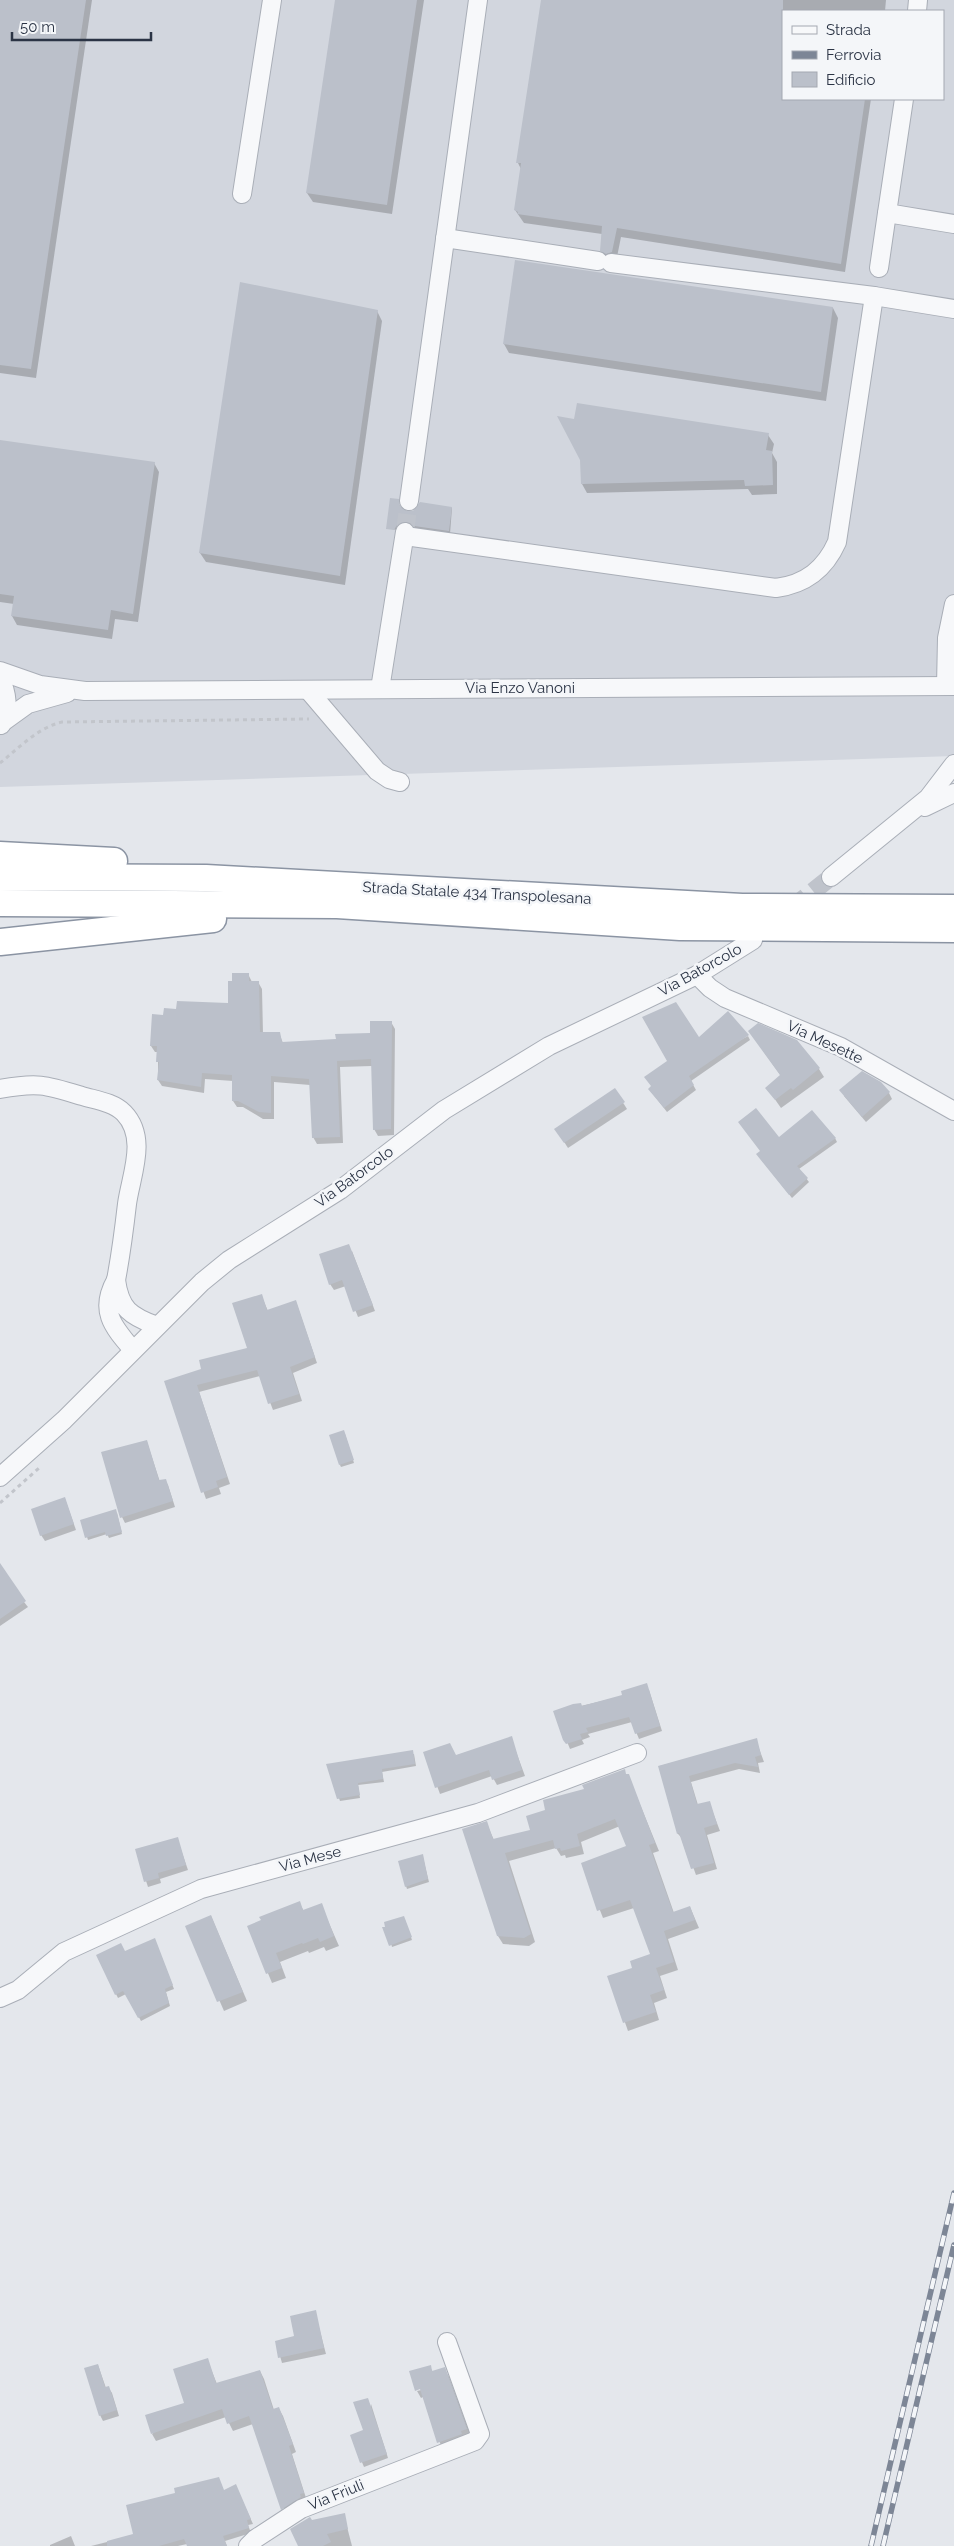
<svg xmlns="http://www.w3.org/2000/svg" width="954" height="2546" font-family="Raleway,sans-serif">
<rect width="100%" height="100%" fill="#e4e7ec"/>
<path fill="#d2d6de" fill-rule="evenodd" d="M0,0H954V756L0,787ZM783,11H943V99H783Z"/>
<g fill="#0003">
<polygon points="0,0 92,0 36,378 0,373"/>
<polygon points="336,0 424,0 392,214 313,202 307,193"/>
<polygon points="542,0 886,0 885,11 783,11 783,99 871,99 845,272 621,237 616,262 607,260 601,250 602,234 524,223 515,210 521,169 518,163"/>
<polygon points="833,308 838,318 826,401 509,353 504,344"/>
<polygon points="377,311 382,321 345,585 206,562 200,553"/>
<polygon points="768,435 774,444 772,453 777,462 777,494 752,495 748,489 587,493 582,484"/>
<polygon points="0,441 154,463 159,472 138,622 115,619 112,639 17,625 12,616 14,604 0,602"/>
<polygon points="398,500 400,507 407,513 452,508 450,534 416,529 408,524 397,530 387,528"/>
<polygon points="248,974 252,982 258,982 262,989 263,1033 279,1033 283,1043 337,1040 372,1034 391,1022 395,1029 394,1135 378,1136 374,1129 372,1066 340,1067 343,1143 317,1144 313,1137 310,1085 274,1082 274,1119 263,1119 243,1107 237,1107 233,1101 233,1081 205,1079 204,1093 162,1086 158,1080 158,1052 155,1052 151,1046 165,1016 177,1010 229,1004 233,982"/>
<polygon points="749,1031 819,1069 824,1077 781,1108 767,1088 781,1076"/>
<polygon points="748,1036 750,1040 691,1081 696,1090 667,1112 649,1089"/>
<polygon points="615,1090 627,1109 568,1148 559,1134"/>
<polygon points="889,1093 892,1099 866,1122 844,1096"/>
<polygon points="835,1138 837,1142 799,1169 809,1182 792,1198 760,1158 778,1139"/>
<polygon points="352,1251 375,1311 358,1317 346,1286 334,1290 330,1284"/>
<polygon points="261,1295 268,1311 296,1302 317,1363 293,1373 302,1401 273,1410 260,1376 199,1392 230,1484 219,1488 221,1494 206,1499 165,1382 203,1370 248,1349"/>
<polygon points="345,1434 354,1463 341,1467 340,1465"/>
<polygon points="147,1442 160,1482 165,1480 168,1485 175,1507 125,1523 122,1517"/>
<polygon points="65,1499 76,1530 45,1541 41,1535"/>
<polygon points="117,1513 122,1534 109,1538 107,1534 88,1540 82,1521"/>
<polygon points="0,1572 28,1607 0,1626"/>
<polygon points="649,1690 662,1731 639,1739 632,1722 588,1734 590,1737 582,1740 584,1744 570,1749 555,1712"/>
<polygon points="511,1738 525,1776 497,1785 492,1776 440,1794 425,1753 455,1756"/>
<polygon points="756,1740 764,1762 758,1763 760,1773 739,1769 691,1782 698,1805 709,1802 720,1831 707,1835 717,1869 696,1875 683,1839 678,1834 660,1766"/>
<polygon points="414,1754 416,1766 382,1772 384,1782 358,1785 360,1798 340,1801 328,1765"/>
<polygon points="628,1775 659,1851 653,1853 674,1913 690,1907 699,1928 668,1939 678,1970 660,1976 667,1998 654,2003 659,2020 628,2031 609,1977 634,1969 652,1955 634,1908 603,1918 582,1864 628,1847 620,1826 581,1842 584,1854 566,1858 565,1855 561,1856 556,1848 509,1861 535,1942 529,1946 503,1944 498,1936 486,1822 494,1840 532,1831 547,1811 585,1790"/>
<polygon points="177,1838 188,1870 160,1879 161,1883 148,1887 136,1850"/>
<polygon points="423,1858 429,1882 407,1889 406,1886"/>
<polygon points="299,1903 304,1911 321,1905 339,1946 326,1951 324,1947 309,1953 308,1951 280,1962 286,1978 272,1983 249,1927"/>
<polygon points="211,1916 247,2001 224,2011 187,1927"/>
<polygon points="405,1920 412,1940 392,1947 387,1927"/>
<polygon points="156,1943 174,1989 166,1992 170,2006 141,2021 126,1994 118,1998 116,1994 125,1952"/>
<polygon points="315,2312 326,2354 282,2363 276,2342 296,2337"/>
<polygon points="207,2359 217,2384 260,2371 264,2379 274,2410 279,2409 283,2416 296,2452 292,2454 307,2501 287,2516 253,2424 233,2431 226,2417 156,2441 152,2434 185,2404"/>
<polygon points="98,2365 106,2388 108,2387 112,2393 119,2416 103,2421 100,2415"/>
<polygon points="430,2367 433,2372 444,2369 449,2377 471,2437 443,2451 423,2397 421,2398 417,2391 426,2389"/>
<polygon points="371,2404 388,2458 364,2467 351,2436 365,2431"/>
<polygon points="224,2491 238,2491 253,2524 248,2525 251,2533 225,2541 227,2546 188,2546 187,2544 178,2546 91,2546 135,2535"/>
<polygon points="344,2515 352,2546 299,2546 312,2522"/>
<polygon points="71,2536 75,2546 50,2546 50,2545"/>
</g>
<g fill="#bbc0ca">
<polygon points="0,0 86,0 31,369 0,365"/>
<polygon points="335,0 417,0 387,205 306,193"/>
<polygon points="541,0 783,0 783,99 865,99 841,264 617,228 612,252 606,254 600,251 602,226 517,214 518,212 514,210 521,163 516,163"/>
<polygon points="515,260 833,307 821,392 503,344"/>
<polygon points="240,282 378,310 340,576 199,553"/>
<polygon points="577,403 769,433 766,450 772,451 773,485 745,486 744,480 581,484 580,460 557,416 574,419"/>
<polygon points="0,440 155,462 133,614 111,610 108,630 11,616 14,596 0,594"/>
<polygon points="390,498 399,499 399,505 407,511 413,511 420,502 452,507 449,531 414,526 406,522 397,525 394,530 386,529"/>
<polygon points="232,973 249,973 249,981 259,981 260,1032 280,1032 282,1042 336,1039 335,1034 370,1033 370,1021 392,1021 391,1129 373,1130 371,1059 337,1061 340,1137 312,1138 309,1079 271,1076 271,1113 259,1112 238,1101 232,1101 232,1075 202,1073 201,1087 157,1080 159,1062 156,1062 157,1046 150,1046 152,1014 163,1015 164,1008 176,1009 177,1001 228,1003 228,981 232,981"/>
<polygon points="676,1002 699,1037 728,1011 749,1035 689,1076 694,1085 664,1108 648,1089 651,1086 644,1077 667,1061 642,1017"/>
<polygon points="758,1023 797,1040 820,1068 793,1090 791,1088 775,1100 765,1088 780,1075 748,1031"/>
<polygon points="862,1071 881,1082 890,1092 862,1117 839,1090"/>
<polygon points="615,1088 625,1102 564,1143 554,1129"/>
<polygon points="756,1108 779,1137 812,1110 836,1138 797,1166 808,1178 789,1195 756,1154 760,1151 738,1122"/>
<polygon points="349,1244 373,1305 353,1312 342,1280 329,1285 319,1254"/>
<polygon points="262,1294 267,1310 296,1300 315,1357 290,1367 299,1394 268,1404 257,1370 197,1385 227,1477 216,1481 218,1487 201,1493 164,1381 201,1369 199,1360 247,1348 232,1303"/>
<polygon points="344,1430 354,1460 339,1465 329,1435"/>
<polygon points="147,1440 159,1480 166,1479 173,1501 120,1518 101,1452"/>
<polygon points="65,1497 74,1524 40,1536 31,1509"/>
<polygon points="116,1509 122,1532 106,1536 105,1532 85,1538 80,1520"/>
<polygon points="0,1563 26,1601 0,1619"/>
<polygon points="647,1683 660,1726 635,1734 629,1717 586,1728 588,1732 580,1734 582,1739 566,1744 563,1740 553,1711 573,1704 581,1703 582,1706 622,1695 621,1691"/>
<polygon points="512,1736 522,1770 492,1780 489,1770 435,1788 423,1752 450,1743 456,1755"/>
<polygon points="757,1738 761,1755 755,1757 758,1767 735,1763 689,1776 697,1804 710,1801 717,1824 704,1828 714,1863 691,1869 679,1833 677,1834 658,1766"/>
<polygon points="413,1750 415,1764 382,1769 383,1779 358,1783 360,1795 337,1799 326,1764"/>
<polygon points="625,1769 626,1774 629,1774 655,1843 649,1845 673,1912 690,1906 695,1920 664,1931 674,1962 656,1968 664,1990 650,1995 656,2012 623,2023 607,1976 632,1968 630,1961 650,1954 630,1900 597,1911 581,1863 626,1846 615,1819 577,1834 580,1846 561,1851 560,1848 555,1849 553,1840 505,1853 531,1934 524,1938 497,1936 462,1829 487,1821 493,1839 530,1830 526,1816 545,1810 543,1800 584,1789 582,1785"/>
<polygon points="178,1837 186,1865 158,1873 159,1878 144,1882 135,1849"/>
<polygon points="423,1854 428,1879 405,1887 398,1861"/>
<polygon points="300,1901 303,1910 322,1903 334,1936 320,1942 318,1938 303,1944 302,1943 276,1953 282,1968 266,1974 247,1926 261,1920 259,1917"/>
<polygon points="211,1915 243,1992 217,2002 185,1926"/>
<polygon points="404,1916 412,1937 389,1946 382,1927 385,1927 384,1922"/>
<polygon points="155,1938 173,1985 165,1989 169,2003 138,2018 123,1991 115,1995 96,1955 121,1943 125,1951"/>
<polygon points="316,2310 324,2348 278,2358 275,2341 294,2336 290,2316"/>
<polygon points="208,2358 216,2383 260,2370 273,2409 279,2407 293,2444 289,2446 304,2493 300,2494 301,2497 281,2510 249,2416 227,2424 222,2409 151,2434 145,2415 184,2403 173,2369"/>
<polygon points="98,2364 105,2387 109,2386 117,2410 99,2416 84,2368"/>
<polygon points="431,2365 432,2371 445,2367 467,2429 461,2431 462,2434 437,2443 420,2389 415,2391 409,2371"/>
<polygon points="368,2398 387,2454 360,2463 350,2435 363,2430 353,2402"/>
<polygon points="219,2477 224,2490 236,2484 251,2519 247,2520 249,2528 223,2536 227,2546 187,2546 184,2539 159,2546 107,2546 107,2541 133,2534 126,2505 175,2493 174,2488"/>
<polygon points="345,2513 348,2529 327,2534 331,2542 323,2546 298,2546 290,2529 310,2517 312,2520"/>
</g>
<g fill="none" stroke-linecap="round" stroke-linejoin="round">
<g stroke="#bfc3cb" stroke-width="18" stroke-dasharray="18 9" stroke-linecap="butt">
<polyline points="405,532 409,501"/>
<polyline points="792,908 831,877"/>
</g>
<defs>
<g id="minor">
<polyline points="917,11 918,0"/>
<polyline points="904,99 887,213 954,224"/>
<polyline points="242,194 272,0"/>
<polyline points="445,238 598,261"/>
<polyline points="611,263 874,296 954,309"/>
<polyline points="879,268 887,213"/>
<polyline points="409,501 478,0"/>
<path d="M405,536L776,588C806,584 825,569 837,542L874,296"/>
<polyline points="0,671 40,685 85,691 954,686"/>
<path d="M0,678C7,692 10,710 1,725"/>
<polyline points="946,686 947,638 954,604"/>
<polyline points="380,689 405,532"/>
<polyline points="308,690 377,771 389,779 400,782"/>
<polyline points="3,722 28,704 67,693"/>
<polyline points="925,807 954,793"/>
<polyline points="831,877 928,798 954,764"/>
<polyline points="697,975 710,988 725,998 841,1047 954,1111"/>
<path d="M0,1089C38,1082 46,1085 82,1096C95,1100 113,1102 124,1113C148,1138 131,1175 127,1204C124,1230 121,1254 116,1280"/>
<path d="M133,1350C112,1326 99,1310 116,1280C120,1309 130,1316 157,1326"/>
<polyline points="0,1477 64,1420 202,1282 229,1260 340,1190 444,1110 549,1046 697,975 753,940"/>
<polyline points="0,1998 18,1990 64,1952 201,1889 478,1813 637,1753"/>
<polyline points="248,2546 255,2539 301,2509 475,2441 480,2434 447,2342"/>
</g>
<g id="highway">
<polyline points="0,855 114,861"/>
<polyline points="0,877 206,878 742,907 954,908"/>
<polyline points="0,903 337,905 680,927 954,929"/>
<polyline points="0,942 213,919"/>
</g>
</defs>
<use href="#minor" stroke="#a9aeb7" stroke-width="20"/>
<use href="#highway" stroke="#8b94a3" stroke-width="29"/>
<g stroke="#c2c5cb" stroke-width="3" stroke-dasharray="4 4" stroke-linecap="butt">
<path d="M0,763C19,748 37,728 62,722L309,719"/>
<polyline points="0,1503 39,1468"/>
</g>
<use href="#minor" stroke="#f7f8fa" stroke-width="18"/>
<use href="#highway" stroke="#fff" stroke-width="26"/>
<defs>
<g id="rail">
<polyline points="871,2546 954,2193"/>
<polyline points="883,2546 954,2245"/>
</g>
</defs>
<use href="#rail" stroke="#7d8696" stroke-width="5.5"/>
<use href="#rail" stroke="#f4f6f9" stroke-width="4" stroke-dasharray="11" stroke-linecap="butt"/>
</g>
<g text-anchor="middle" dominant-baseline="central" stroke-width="5" stroke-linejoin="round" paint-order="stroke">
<g font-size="15" fill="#2b3445" stroke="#f4f6f9">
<text x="520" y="688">Via Enzo Vanoni</text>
<text transform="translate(477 893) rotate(3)">Strada Statale 434 Transpolesana</text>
<text transform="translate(700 970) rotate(-29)">Via Batorcolo</text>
<text transform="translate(825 1042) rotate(25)">Via Mesette</text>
<text transform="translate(354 1177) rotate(-36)">Via Batorcolo</text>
<text transform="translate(310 1859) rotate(-15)">Via Mese</text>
<text transform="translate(336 2495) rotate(-22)">Via Friuli</text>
</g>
</g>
<rect x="782" y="10" width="162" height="90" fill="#f4f6f9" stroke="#a4a8b1"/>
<rect x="792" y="26" width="25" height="8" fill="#f7f8fa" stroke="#a4a8b1"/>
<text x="826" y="35" font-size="15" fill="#2b3445">Strada</text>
<rect x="792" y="51" width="25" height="8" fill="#7d8696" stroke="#a4a8b1"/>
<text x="826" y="60" font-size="15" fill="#2b3445">Ferrovia</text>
<rect x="792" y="72" width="25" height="15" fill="#bbc0ca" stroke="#a4a8b1"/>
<text x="826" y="85" font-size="15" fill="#2b3445">Edificio</text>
<path d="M12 32v8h139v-8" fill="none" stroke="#2b3445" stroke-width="2.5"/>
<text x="20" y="32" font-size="15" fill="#2b3445" stroke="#f4f6f9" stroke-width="4" paint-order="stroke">50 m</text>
</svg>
